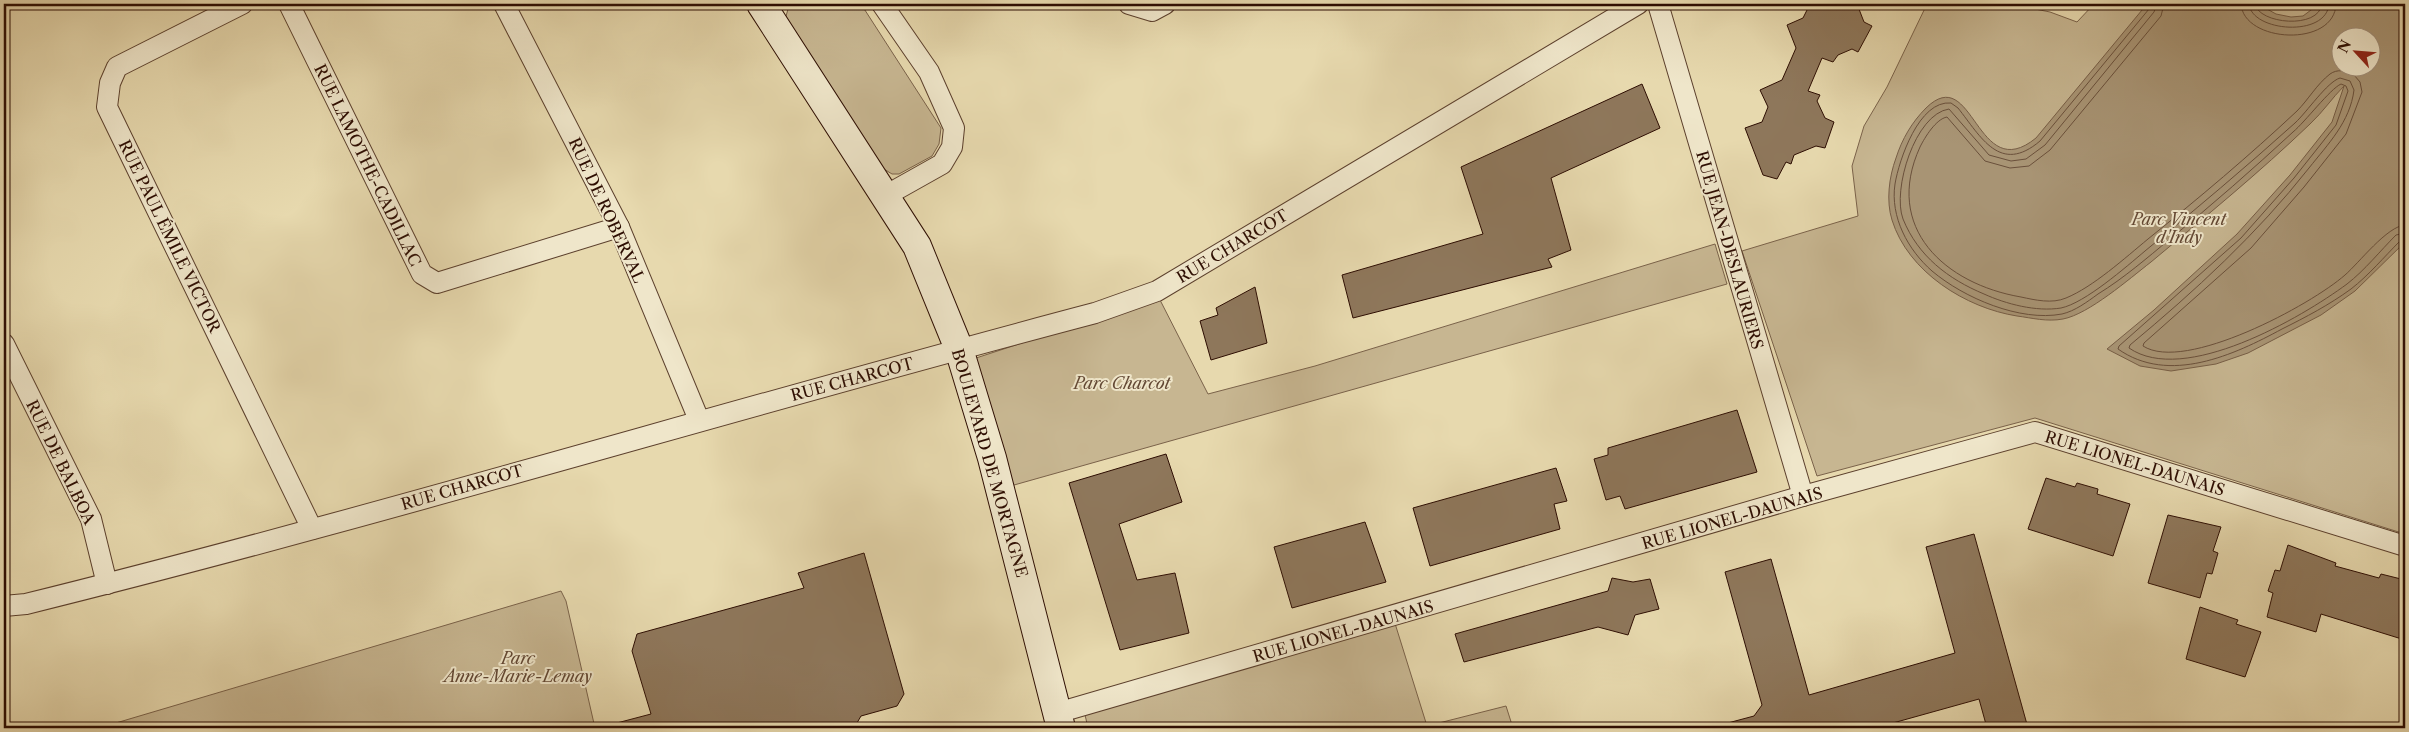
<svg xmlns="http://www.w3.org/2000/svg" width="2409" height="732" font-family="'Libre Caslon Text',serif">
<rect width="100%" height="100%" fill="#e7d9ae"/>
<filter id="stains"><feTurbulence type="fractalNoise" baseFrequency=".004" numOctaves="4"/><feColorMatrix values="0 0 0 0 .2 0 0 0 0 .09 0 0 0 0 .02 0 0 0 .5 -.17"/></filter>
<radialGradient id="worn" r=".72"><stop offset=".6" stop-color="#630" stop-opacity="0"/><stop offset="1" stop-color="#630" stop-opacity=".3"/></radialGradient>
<g fill="#c7b691" stroke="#7a624a" fill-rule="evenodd">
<polygon points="792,4 861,4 941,128 939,144 932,156 899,174 892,174 879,166 785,20 788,9"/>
<path d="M1927,4H2010L2050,12L2077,22L2094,4H2405V534L2035,418L1817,476L1742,251L1858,216L1852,166L1864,126L1887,87ZM2342,38H2372V68H2342Z"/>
<polygon points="1715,244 1727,284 1007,487 970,360 1159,298 1208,394 1315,366"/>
<polygon points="561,591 566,601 595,728 99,728"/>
<polygon points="1393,617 1427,726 1506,706 1513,728 1088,728 1083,706"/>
</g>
<path fill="#a89474" stroke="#775e46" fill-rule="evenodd" d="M2147,4H2258L2276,14L2291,17L2303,16L2319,4H2405V242L2355,291L2321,315L2248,353L2216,364L2171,371L2140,366L2107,349L2154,310L2237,234L2290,175L2332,122L2344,86C2332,98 2323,112 2310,124C2260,172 2205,217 2151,262C2129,279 2089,314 2063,319C2047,322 2032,318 2017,316C1966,308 1908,272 1892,220C1886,201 1889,177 1896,158C1902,139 1912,122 1926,108C1974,61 1976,187 2036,138ZM2342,38H2372V68H2342Z"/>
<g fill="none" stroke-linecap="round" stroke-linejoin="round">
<g stroke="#6a503b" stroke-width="1">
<path d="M2150,4L2149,9L2040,141C2000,175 1981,137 1958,108L1951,103C1919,100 1899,160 1895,184C1890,217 1908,250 1932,271C1964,298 2020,322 2062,314C2075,311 2087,302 2098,294C2124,278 2147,258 2170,239C2212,205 2253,169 2293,132C2305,122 2330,89 2341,84L2346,86L2348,91L2336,125L2294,178L2241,238L2119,346L2118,349C2169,385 2234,355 2282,329C2306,317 2329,305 2351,289C2369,275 2384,257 2400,241L2405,239"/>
<path d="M2157,4L2154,12L2045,145L2026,159L2011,161L1989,155L1949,109C1915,114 1892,190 1903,219C1918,256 1948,279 1984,294C2006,304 2036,312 2061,308C2085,303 2126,267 2145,251C2196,209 2246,167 2295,123C2307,112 2327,82 2340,78L2350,81L2354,90C2350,122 2328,144 2309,168C2257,234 2195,291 2130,345L2129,348C2184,386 2301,318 2347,284C2365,270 2380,251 2396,235L2405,233"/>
<path d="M2164,4L2161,16L2050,150L2029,166L2010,168L1985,161L1947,117C1936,119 1925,137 1920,147C1883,228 1945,284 2021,297C2035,300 2052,304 2066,298C2093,287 2125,258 2148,239C2199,198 2249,156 2297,111C2308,100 2317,84 2330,74C2337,69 2346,70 2354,75L2360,82L2362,92L2346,134L2304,187L2251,248L2144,343L2143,346C2185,373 2311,305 2345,275C2359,263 2387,226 2405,225"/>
<path d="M2241,4C2243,43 2335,48 2336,4"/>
<path d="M2249,4C2251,32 2327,38 2329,4"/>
<path d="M2255,4C2258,24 2319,30 2322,4"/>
</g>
</g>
<g fill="#8e775b" stroke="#2d0d02">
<polygon points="1810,4 1857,4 1864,22 1872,26 1858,52 1852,49 1838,55 1833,62 1822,58 1808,91 1820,95 1817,101 1825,118 1834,122 1825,148 1816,146 1794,155 1791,164 1786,162 1777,179 1763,175 1745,128 1762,122 1768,107 1760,90 1782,80 1796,48 1787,25 1803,18"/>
<polygon points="1642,84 1660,128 1551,178 1571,250 1548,259 1552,267 1353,318 1342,275 1483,234 1461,167"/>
<polygon points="1255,287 1267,343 1211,360 1200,321 1218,315 1216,308"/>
<polygon points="1737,410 1757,472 1625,509 1620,496 1606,500 1594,459 1608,455 1608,448"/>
<polygon points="1166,454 1182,502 1119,524 1137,580 1175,573 1189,633 1120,650 1069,483"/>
<polygon points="1556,468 1567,501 1554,504 1560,529 1430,566 1413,508"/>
<polygon points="2046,478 2075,487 2077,483 2098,489 2097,494 2130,504 2113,556 2028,529"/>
<polygon points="2168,515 2221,527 2213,551 2218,553 2212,574 2207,573 2200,598 2148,583"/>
<polygon points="1365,522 1386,582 1292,608 1274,547"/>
<polygon points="1974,534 2028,728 1987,728 1979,699 1875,728 1725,728 1724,724 1754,716 1762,705 1725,572 1771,559 1809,695 1955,653 1926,547"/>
<polygon points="2288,545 2336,563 2335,566 2379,578 2381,574 2405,580 2405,640 2321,614 2316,632 2267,617 2273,593 2268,591 2275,570 2280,571"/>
<polygon points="864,553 904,694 897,706 861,716 854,728 614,728 613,724 651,714 632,651 637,634 804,588 798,573"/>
<polygon points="1612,578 1633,582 1650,579 1659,609 1635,615 1628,635 1598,627 1464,662 1455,634 1608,591"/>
<polygon points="2200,607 2238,620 2236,624 2261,632 2245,677 2186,659"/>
</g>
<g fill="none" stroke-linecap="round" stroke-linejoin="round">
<defs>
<g id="street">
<polyline points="242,4 117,67 110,83 107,107 312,529"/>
<polyline points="289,4 422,274 437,283 619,227"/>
<polyline points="504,4 619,227 699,420"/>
<polyline points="882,4 929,72 954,128 952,147 942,164 885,196"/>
<polyline points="1129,4 1152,11 1165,4"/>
<polyline points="1658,4 1803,496"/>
<polyline points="4,344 91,519 107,584"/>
<path d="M4,606L26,604C385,515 738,407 1095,313L1157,291L1638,4"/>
<polyline points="1057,713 1803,496 2035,432 2405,546"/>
</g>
<polyline id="secondary" points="761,4 917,246 959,349 992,458 1061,728"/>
</defs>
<use href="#street" stroke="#5c402d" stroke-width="22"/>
<use href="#secondary" stroke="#2d0d02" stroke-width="30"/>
<use href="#street" stroke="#efe6ca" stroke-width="20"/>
<use href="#secondary" stroke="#efe6ca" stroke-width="28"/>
</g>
<g text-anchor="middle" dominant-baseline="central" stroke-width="4" stroke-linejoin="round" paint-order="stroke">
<g font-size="16" fill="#2d0d02" stroke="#efe6ca">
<text transform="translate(368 165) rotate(64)">RUE LAMOTHE-CADILLAC</text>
<text transform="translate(607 210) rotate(65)">RUE DE ROBERVAL</text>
<text transform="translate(170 236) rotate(64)">RUE PAUL ÉMILE VICTOR</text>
<text transform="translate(1232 246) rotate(-31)">RUE CHARCOT</text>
<text transform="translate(1730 250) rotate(74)">RUE JEAN-DESLAURIERS</text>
<text transform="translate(852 379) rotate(-15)">RUE CHARCOT</text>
<text transform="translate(61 462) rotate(64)">RUE DE BALBOA</text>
<text transform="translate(990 463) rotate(74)">BOULEVARD DE MORTAGNE</text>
<text transform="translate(2135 463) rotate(17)">RUE LIONEL-DAUNAIS</text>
<text transform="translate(462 487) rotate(-16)">RUE CHARCOT</text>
<text transform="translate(1732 518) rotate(-16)">RUE LIONEL-DAUNAIS</text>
<text transform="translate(1343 631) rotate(-16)">RUE LIONEL-DAUNAIS</text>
</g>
<g font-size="16" font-style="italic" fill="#634834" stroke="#efe6ca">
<text x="2179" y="219">Parc Vincent<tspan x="2179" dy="18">d'Indy</tspan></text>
<text x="1122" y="383">Parc Charcot</text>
<text x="518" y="658">Parc<tspan x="518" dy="18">Anne-Marie-Lemay</tspan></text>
</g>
</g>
<rect width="2409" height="732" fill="none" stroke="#e7d9ae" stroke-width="20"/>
<rect x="5" y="5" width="2399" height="722" fill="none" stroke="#2d0d02" stroke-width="2.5"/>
<rect x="10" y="10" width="2389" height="712" fill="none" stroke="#2d0d02"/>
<g transform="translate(2356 52) rotate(296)"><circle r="24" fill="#efe6ca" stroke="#a18f7a"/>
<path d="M0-4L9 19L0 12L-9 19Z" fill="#8f2418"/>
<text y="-8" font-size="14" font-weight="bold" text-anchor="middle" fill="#2d0d02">N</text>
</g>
<rect width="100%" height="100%" filter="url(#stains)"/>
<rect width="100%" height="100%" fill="url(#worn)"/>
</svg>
